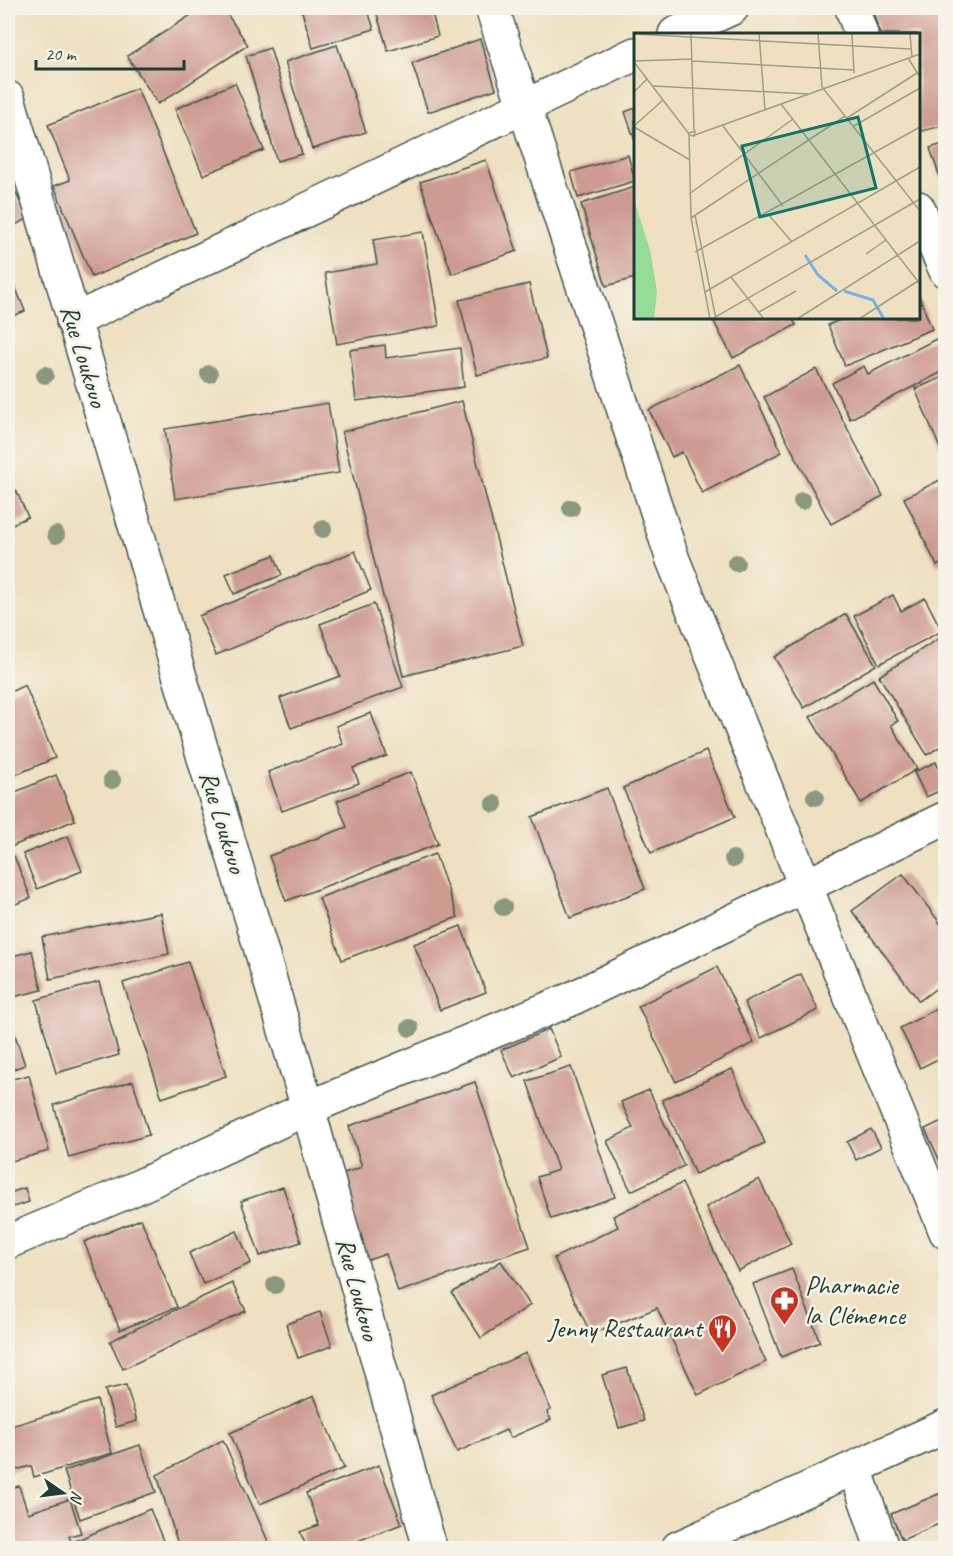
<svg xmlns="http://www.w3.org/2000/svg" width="953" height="1556" font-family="Caveat,sans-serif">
<rect width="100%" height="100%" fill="#f7f3e8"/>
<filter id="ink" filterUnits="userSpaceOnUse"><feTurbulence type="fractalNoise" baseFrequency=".0167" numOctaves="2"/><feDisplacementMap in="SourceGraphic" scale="12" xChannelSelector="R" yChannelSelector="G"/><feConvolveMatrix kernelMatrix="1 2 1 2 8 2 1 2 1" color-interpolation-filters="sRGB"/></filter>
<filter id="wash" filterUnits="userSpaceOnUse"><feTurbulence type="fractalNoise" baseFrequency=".008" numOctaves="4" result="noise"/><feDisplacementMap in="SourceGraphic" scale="24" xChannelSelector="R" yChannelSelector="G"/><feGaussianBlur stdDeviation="1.35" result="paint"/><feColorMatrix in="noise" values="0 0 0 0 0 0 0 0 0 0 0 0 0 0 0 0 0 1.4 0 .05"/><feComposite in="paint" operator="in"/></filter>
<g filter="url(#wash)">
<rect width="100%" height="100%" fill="#eee0c0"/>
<g id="blocks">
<g fill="#ce9b93">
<polygon points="202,8 223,8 248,45 158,104 127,56"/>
<polygon points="301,8 367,8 374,29 313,48"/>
<polygon points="375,8 448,8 432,13 438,36 388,51"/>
<polygon points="872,8 946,8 946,125 918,132 918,34 880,34"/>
<polygon points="480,39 496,89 428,112 412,63"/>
<polygon points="337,45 366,132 312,149 285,62"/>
<polygon points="270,48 302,154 277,161 246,56"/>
<polygon points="235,83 264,150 203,175 175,109"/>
<polygon points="137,88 196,233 92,277 54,186 70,180 48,125"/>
<polygon points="635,108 635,141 625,112"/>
<polygon points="946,143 946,193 945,193 930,148"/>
<polygon points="628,155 635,181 578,198 571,172"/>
<polygon points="486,160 517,251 452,274 420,182"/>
<polygon points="8,176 28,219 8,228"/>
<polygon points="635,187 635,278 606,286 581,204"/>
<polygon points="423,232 439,326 337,344 325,273 377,264 373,240"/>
<polygon points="8,269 25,311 8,318"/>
<polygon points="529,284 547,358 477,375 459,300"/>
<polygon points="919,296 932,329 845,366 828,325 844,318 918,318"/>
<polygon points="712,318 792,318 796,325 733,358"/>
<polygon points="940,337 946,348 946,370 850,419 832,383 864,366 868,374"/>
<polygon points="385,345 386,358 460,348 464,387 356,401 350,350"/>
<polygon points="740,365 782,452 702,493 682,452 672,457 649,410"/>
<polygon points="816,369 883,496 831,524 764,397"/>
<polygon points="946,376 946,451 942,453 915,389"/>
<polygon points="462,401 523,646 403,676 342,432"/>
<polygon points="328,403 339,473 175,499 165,429"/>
<polygon points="946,477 946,561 937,566 904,498"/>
<polygon points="16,490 28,517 8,526 8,494"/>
<polygon points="355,551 371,590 216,655 199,616"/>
<polygon points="274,555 282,575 234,594 226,574"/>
<polygon points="893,595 901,611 925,598 942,631 879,664 854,616"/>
<polygon points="374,604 403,687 291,728 280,698 340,676 320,624"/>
<polygon points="846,614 876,665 804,708 774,657"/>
<polygon points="946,634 946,753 941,746 927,755 879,676"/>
<polygon points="873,679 898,721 891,725 917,769 861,803 810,717"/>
<polygon points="25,685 55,758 8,778 8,693"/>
<polygon points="371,713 387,756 353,768 359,783 282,811 268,772 343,744 336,726"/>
<polygon points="706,751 735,817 651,853 623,788"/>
<polygon points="936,762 946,788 926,797 914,772"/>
<polygon points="411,772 438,844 286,901 269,856 347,827 337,801"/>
<polygon points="56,775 75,820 8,848 8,795"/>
<polygon points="607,788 645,889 570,918 532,817"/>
<polygon points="68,836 82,871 37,889 23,854"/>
<polygon points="435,854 458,917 342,960 319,898"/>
<polygon points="14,856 31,898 8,907 8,859"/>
<polygon points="903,874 946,931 946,981 919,1001 852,911"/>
<polygon points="161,913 169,954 50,979 42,937"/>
<polygon points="461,926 486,992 440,1010 414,944"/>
<polygon points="32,951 42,990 13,997 8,979 8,957"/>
<polygon points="188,962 226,1076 162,1098 123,983"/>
<polygon points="717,967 754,1043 676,1082 638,1006"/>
<polygon points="801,974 818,1010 761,1038 744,1002"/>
<polygon points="99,982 119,1055 56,1073 36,1000"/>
<polygon points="946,1004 946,1055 920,1068 900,1028"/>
<polygon points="9,1017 25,1065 8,1071 8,1018"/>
<polygon points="549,1029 561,1057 514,1078 501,1050"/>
<polygon points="571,1067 615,1197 551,1219 537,1177 558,1170 527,1081"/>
<polygon points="732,1069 765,1143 695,1174 662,1100"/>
<polygon points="29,1075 49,1151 8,1162 8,1080"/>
<polygon points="133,1081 149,1135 69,1158 54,1105"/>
<polygon points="475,1082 530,1247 398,1292 386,1254 362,1262 333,1177 362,1167 349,1126"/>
<polygon points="649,1090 684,1166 631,1191 607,1141 633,1128 621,1102"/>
<polygon points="946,1119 946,1174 925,1129"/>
<polygon points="871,1129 881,1147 856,1160 847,1142"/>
<polygon points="759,1179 791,1244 738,1271 706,1207"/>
<polygon points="682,1183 766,1362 698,1395 657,1308 591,1334 554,1258 618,1227 613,1216"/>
<polygon points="283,1187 301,1242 260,1256 241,1201"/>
<polygon points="25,1188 29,1202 13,1207 9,1193"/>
<polygon points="141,1219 177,1307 120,1330 84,1242"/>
<polygon points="237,1231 251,1263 203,1284 189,1253"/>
<polygon points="501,1261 530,1305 481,1338 452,1293"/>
<polygon points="792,1269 820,1342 781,1357 753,1284"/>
<polygon points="232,1283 246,1311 123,1369 110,1341"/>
<polygon points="320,1312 332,1346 298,1358 286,1324"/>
<polygon points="526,1353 551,1410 547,1412 551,1420 510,1438 506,1430 457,1452 431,1395"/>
<polygon points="627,1368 644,1421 619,1428 602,1375"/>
<polygon points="126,1385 137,1421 116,1427 105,1390"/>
<polygon points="314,1396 344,1468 260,1504 230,1433"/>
<polygon points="97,1400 112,1453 34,1477 31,1466 8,1472 8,1427"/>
<polygon points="223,1440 271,1548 179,1548 157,1475"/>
<polygon points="140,1445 156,1492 80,1519 64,1471"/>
<polygon points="379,1465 402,1524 339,1548 307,1548 300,1532 319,1525 306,1493"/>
<polygon points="19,1486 28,1513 70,1499 81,1533 69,1536 73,1548 8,1548 8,1489"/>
<polygon points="946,1491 946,1521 902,1540 891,1514"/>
<polygon points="150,1509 166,1548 76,1548 73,1542"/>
</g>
</g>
</g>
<g filter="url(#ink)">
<use href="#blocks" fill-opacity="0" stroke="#3e5549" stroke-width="1.5"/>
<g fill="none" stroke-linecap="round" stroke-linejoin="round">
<defs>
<g id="minor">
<polyline points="492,8 673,560 946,1232"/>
<polyline points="852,8 861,34"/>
<polyline points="675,34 732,8"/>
<polyline points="8,98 308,1108 430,1548"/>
<polyline points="918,208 946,271"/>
<polyline points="73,321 635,54"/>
<polyline points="8,1242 129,1191 308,1108 569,1000 946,818"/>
<polyline points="855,1468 882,1548"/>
<polyline points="678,1548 946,1426"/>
</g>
</defs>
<use href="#minor" stroke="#3e5549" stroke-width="36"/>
<use href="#minor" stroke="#fff" stroke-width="33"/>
</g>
<g fill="#89987e">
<circle cx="209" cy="374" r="9"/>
<circle cx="45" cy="375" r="9"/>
<circle cx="802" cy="501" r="9"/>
<circle cx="571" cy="508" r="9"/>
<circle cx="323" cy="529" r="9"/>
<circle cx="56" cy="535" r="9"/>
<circle cx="736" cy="563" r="9"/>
<circle cx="112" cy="780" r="9"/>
<circle cx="815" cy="797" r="9"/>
<circle cx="494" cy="804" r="9"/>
<circle cx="733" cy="859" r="9"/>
<circle cx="503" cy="907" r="9"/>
<circle cx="410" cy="1028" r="9"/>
<circle cx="275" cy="1285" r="9"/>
</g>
</g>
<defs>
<symbol id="pharmacy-pin" viewBox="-11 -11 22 30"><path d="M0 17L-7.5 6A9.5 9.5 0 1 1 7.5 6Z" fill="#c8321e" stroke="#f7f3e8"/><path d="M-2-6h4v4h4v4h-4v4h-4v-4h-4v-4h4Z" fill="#fff"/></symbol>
<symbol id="restaurant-pin" viewBox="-11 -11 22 30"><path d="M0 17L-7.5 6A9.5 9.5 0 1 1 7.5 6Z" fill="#c8321e" stroke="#f7f3e8"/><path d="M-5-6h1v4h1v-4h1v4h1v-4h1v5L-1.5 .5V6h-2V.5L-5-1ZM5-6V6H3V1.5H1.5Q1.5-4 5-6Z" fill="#fff"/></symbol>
</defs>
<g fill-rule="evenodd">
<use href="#pharmacy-pin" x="768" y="1284" width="33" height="45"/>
<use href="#restaurant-pin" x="706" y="1312" width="33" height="45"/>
</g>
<g text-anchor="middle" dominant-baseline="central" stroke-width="5" stroke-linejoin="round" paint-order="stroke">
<g font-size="26" fill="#1f3d34" stroke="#f7f3e8">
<text transform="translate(84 356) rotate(73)">Rue Loukouo</text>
<text transform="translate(223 822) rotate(73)">Rue Loukouo</text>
<text transform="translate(358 1289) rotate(75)">Rue Loukouo</text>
</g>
<g font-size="26" fill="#1f3d34" stroke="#f7f3e8" text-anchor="start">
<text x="805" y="1285">Pharmacie<tspan x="805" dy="30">la Clémence</tspan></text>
<text x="702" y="1328" text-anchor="end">Jenny Restaurant</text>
</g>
</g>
<g transform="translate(634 33)">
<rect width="286" height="286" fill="#eee0c0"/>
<path d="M0,167L16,217L23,258L20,286H0Z" fill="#95dc96"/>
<path fill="none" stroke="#76b2e8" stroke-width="3" d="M171,222L184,242L203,258M210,258L239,267L250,286"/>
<path fill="none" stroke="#9b9f88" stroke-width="1.5" d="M0,1L277,16M57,1L60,97M125,1L131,77M184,1L188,54L286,178M218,1L220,40M276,1L278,24M274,25L286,44M0,28L58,26M58,28L220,37M0,29L55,101M19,53L175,61M0,59L13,46M147,71L286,251M213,85L283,40M0,93L29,67M89,93L149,173M220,93L286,55M0,94L56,127M55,102L60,103L61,98L55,100L57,185L76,286M61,102L286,21M55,161L159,86M134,181L158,209M61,182L82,286M57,185L211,83M61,219L286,94M232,221L252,207M97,244L130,286M71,259L286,134M125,279L162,258M78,286L286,166M163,286L286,208M225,286L284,248"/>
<path fill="#0f766e" fill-opacity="0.15" stroke="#0f766e" stroke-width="3" d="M224,84L242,155L126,184L108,113Z"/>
<rect width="286" height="286" fill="none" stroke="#1f3d34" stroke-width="3"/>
</g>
<rect width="953" height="1556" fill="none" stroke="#f7f3e8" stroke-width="30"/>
<g transform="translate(63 1493) rotate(104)" stroke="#f7f3e8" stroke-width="4.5" paint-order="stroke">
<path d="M0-4.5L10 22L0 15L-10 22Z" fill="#1f3d34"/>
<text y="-9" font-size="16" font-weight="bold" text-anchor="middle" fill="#1f3d34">N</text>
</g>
<path d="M36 60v9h148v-9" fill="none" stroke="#1f3d34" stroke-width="3"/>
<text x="45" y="60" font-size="18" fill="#1f3d34" stroke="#f7f3e8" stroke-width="4.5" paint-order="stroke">20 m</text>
</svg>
